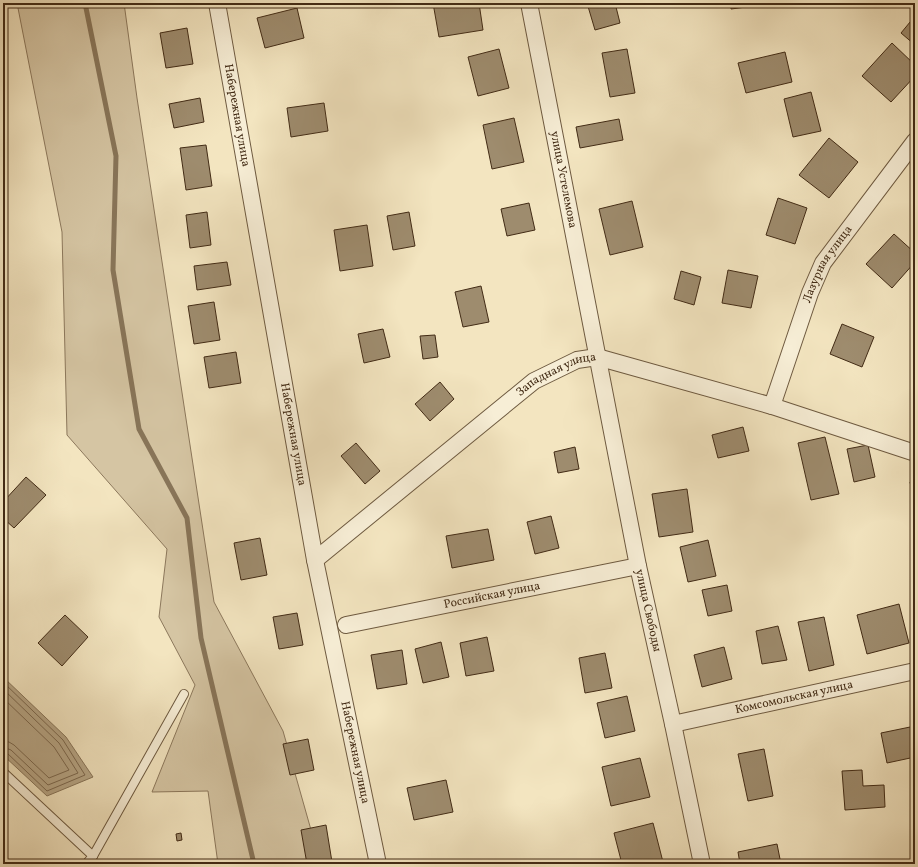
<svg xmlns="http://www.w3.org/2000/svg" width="918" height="867" font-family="Vollkorn,serif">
<rect width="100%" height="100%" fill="#f3e5c0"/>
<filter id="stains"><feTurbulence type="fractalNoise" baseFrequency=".005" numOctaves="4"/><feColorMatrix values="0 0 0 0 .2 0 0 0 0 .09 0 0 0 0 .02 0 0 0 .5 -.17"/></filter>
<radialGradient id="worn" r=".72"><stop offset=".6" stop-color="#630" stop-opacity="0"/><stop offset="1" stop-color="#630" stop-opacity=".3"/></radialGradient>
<polygon fill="#d5c5a3" stroke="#8c785c" points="17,3 124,3 137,98 214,602 283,731 313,837 307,864 218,864 208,791 152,792 195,685 159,617 167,549 67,435 62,232"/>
<polygon fill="#b7a686" stroke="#887559" points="3,677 66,737 93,777 47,796 3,755"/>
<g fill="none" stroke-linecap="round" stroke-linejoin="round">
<g stroke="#7c684e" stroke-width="1">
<polyline points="3,682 63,740 85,775 47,791 7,753 3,752"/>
<polyline points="3,689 59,743 78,773 48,785 11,750 3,747"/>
<polyline points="3,698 54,747 69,770 49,778 14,745 9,742 3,741"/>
</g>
<polyline stroke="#887559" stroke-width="5" points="85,3 116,156 113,270 139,429 187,518 201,638 254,864"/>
</g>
<g fill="#9e8c6e" stroke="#422b15">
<polygon points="433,3 479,3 483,30 439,37"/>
<polygon points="587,3 615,3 620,23 595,30"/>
<polygon points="731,3 769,3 769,4 731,9"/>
<polygon points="297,8 304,38 265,48 257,18"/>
<polygon points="915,16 915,45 901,33"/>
<polygon points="187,28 193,64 166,68 160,33"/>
<polygon points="892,43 915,65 915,76 891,102 862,76"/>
<polygon points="499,49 509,88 478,96 468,57"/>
<polygon points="627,49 635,93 610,97 602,53"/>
<polygon points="785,52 792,82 746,93 738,63"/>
<polygon points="811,92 821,131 793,137 784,99"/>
<polygon points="200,98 204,122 174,128 169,104"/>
<polygon points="324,103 328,131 291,137 287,108"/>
<polygon points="514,118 524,162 492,169 483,125"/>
<polygon points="619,119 623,140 580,148 576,127"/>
<polygon points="829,138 858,162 829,198 799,175"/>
<polygon points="206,145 212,186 186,190 180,148"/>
<polygon points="778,198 807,208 795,244 766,235"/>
<polygon points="632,201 643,247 610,255 599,209"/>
<polygon points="529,203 535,230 507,236 501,209"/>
<polygon points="207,212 211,245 190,248 186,215"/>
<polygon points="409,212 415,246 393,250 387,216"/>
<polygon points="367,225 373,266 340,271 334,230"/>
<polygon points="894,234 915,253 915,262 892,288 866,264"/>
<polygon points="227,262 231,285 197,290 194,266"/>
<polygon points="728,270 758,276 751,308 722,303"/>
<polygon points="681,271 701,277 694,305 674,299"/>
<polygon points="481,286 489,322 463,327 455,292"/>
<polygon points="214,302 220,340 194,344 188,306"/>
<polygon points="842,324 874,337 862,367 830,354"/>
<polygon points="383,329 390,357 364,363 358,334"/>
<polygon points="435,335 438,357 423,359 420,336"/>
<polygon points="236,352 241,383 209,388 204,357"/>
<polygon points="915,368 915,380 911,378"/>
<polygon points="440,382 454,399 430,421 415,404"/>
<polygon points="743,427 749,451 718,458 712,435"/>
<polygon points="825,437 839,494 811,500 798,443"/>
<polygon points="356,443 380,471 365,484 341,456"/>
<polygon points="868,445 875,477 854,482 847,449"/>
<polygon points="575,447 579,469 558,473 554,452"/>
<polygon points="26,477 46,495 14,528 3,518 3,502"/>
<polygon points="915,481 915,503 910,482"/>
<polygon points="687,489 693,532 659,537 652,494"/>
<polygon points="551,516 559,548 535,554 527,522"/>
<polygon points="488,529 494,560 452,568 446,536"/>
<polygon points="260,538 267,575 241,580 234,543"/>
<polygon points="708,540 716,576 688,582 680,547"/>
<polygon points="727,585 732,611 708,616 702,590"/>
<polygon points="899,604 909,643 867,654 857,615"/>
<polygon points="297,613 303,645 279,649 273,617"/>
<polygon points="65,615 88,637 62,666 38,643"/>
<polygon points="824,617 834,665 809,671 798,622"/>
<polygon points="778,626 787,660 762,664 756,631"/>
<polygon points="487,637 494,671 466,676 460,643"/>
<polygon points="441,642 449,677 423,683 415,649"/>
<polygon points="724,647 732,679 702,687 694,655"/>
<polygon points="402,650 407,684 377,689 371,655"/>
<polygon points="605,653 612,688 585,693 579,658"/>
<polygon points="627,696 635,731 605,738 597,703"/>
<polygon points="915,726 915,757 887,763 881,733"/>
<polygon points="308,739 314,770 290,775 283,744"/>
<polygon points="764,749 773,796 748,801 738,754"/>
<polygon points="640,758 650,797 611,806 602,767"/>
<polygon points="862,770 863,786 884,785 885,807 845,810 842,771"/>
<polygon points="446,780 453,812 414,820 407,788"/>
<polygon points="653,823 663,862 657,864 622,864 614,833"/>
<polygon points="326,825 332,862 322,864 307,864 301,830"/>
<polygon points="181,833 182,840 177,841 176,834"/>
<polygon points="777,844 781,864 740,864 738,852"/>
</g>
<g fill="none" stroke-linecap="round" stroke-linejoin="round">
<defs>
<g id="lane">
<polyline points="3,772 93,856"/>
<polyline points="86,864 93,856 184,694"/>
</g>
<g id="street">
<path id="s1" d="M217,3L315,560L378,864"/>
<path id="s2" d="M529,3L638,566L673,724L702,864"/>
<path id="s3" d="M772,406L810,293L823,263L915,141"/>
<path id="s4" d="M315,560L534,381L577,360L597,357L772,406L915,453"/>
<path id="s5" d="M346,625L638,566"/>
<path id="s6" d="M673,724L915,671"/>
</g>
</defs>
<use href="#lane" stroke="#6e5a40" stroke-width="10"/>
<use href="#street" stroke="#6e5a40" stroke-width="18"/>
<use href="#lane" stroke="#f7eed6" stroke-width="8"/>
<use href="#street" stroke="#f7eed6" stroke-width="16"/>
</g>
<g text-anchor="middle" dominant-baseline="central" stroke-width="3" stroke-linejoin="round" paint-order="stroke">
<g font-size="12" fill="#422b15" stroke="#f7eed6">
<text stroke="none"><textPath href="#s1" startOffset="114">Набережная улица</textPath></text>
<text stroke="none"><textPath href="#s2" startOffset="180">улица Устелемова</textPath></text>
<text stroke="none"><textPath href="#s3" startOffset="153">Лазурная улица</textPath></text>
<text stroke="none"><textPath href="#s4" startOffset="306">Западная улица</textPath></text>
<text stroke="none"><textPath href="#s1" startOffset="438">Набережная улица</textPath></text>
<text stroke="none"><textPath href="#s5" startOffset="149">Российская улица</textPath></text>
<text stroke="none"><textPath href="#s2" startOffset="619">улица Свободы</textPath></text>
<text stroke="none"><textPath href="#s6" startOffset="124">Комсомольская улица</textPath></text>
<text stroke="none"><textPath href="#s1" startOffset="762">Набережная улица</textPath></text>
</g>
</g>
<rect width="918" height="867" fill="none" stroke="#f3e5c0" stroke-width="16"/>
<rect x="4" y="4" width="910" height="859" fill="none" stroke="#422b15" stroke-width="2"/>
<rect x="8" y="8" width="902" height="851" fill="none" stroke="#422b15"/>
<rect width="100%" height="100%" filter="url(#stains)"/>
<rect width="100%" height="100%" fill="url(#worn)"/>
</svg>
